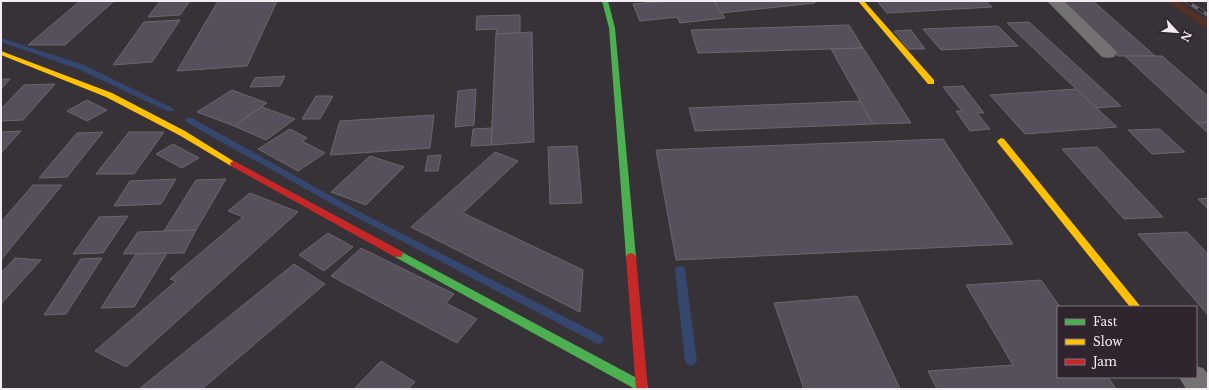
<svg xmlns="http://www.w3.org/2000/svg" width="1209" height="390" font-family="'Libre Baskerville',serif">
<rect width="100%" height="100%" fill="#373237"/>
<polygon fill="#563025" points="1166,1 1177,1 1208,21 1208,29"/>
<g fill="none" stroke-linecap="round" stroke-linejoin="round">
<g fill="#35466f" fill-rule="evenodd">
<polygon points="1,38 84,65 174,109 173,111 167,111 78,69 1,42"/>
<polygon points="186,118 192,118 358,211 602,336 604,339 602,342 598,344 594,342 352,215 186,122 185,120"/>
<polygon points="680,266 684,267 685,270 697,361 695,364 691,366 687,364 685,361 675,270 676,267"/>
</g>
</g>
<g fill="#55505b" stroke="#6a676c">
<polygon points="80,1 114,1 65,45 28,45"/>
<polygon points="160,1 190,1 180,15 148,17"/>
<polygon points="218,1 277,1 247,66 177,71"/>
<polygon points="670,1 714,1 725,18 680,23 677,17 640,21 633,4"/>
<polygon points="714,1 814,1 815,3 721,13"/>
<polygon points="877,1 986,1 992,7 887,13"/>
<polygon points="1059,1 1093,1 1155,56 1118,56"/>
<polygon points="520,15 520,33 496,34 497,29 476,30 477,16"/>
<polygon points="180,20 152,62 113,65 144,22"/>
<polygon points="1029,22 1121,106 1096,108 1007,23"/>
<polygon points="849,25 863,48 698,53 691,30"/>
<polygon points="998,26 1018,46 941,50 923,29"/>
<polygon points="911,30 925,49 908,49 894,31"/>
<polygon points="532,32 534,142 491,145 496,34"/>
<polygon points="863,48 911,123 873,124 831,49"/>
<polygon points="1125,56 1162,56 1208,96 1208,122 1197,123"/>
<polygon points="285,76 280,86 250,87 255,78"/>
<polygon points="1,79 10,79 1,89"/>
<polygon points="55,84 23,120 1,121 1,109 24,85"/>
<polygon points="963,86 984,113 977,113 990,129 970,131 956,111 962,111 943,87"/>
<polygon points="476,89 474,125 455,127 458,91"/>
<polygon points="1076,89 1117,127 1025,134 990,95"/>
<polygon points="232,90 267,103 234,126 197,112"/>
<polygon points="316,96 333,96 320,119 302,119"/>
<polygon points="87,100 107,110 87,121 67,111"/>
<polygon points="860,101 873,124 695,131 689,108"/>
<polygon points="262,107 295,119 266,140 234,126"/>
<polygon points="434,115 430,148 330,155 340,121"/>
<polygon points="1208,122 1208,133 1197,123"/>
<polygon points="492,128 491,145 471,146 473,129"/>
<polygon points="290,129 307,138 302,141 325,153 298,171 258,149"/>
<polygon points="1160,129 1185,152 1152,154 1128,130"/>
<polygon points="21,131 1,153 1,132"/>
<polygon points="103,132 67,177 39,178 77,133"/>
<polygon points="129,132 164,132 134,174 96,174"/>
<polygon points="943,139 1013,244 676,260 656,150"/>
<polygon points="173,144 199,158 182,168 156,154"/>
<polygon points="577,146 582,203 550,204 548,147"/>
<polygon points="1097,147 1163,217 1124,219 1062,149"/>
<polygon points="495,152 518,161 463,213 583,270 580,312 411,227"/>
<polygon points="441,155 438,171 425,171 428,156"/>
<polygon points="370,156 404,167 366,205 331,192"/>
<polygon points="176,179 161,204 114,206 130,181"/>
<polygon points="226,179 196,230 164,231 196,180"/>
<polygon points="33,185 62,185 1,260 1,222"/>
<polygon points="250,193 298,212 126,367 95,351 176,281 170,279 243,217 228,211"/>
<polygon points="1208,198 1208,209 1198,199"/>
<polygon points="128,216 103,253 73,254 99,217"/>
<polygon points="196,230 184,253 123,254 138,232"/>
<polygon points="1187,232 1208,254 1208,315 1138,234"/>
<polygon points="328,233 353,247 324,271 299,255"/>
<polygon points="361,248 454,294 446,303 477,319 457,343 331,276"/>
<polygon points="167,253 134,307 101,308 136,254"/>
<polygon points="15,258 41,260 1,304 1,273"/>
<polygon points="102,258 66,314 44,315 81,259"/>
<polygon points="294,264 325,284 202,389 139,389"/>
<polygon points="1041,280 1060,307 1058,307 1058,377 1108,377 1116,389 937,389 928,371 1013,365 966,285"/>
<polygon points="857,296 900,389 804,389 774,303"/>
<polygon points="381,361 415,382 408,389 354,389"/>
</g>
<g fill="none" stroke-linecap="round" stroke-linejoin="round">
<g fill="#737172" fill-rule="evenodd">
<polygon points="1047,1 1064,1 1114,49 1117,53 1114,57 1108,58 1102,57"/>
<polygon points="1196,366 1203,368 1208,374 1208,389 1186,389 1179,377 1196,377"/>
</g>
<g fill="#4caf50" fill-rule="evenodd">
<polygon points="602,1 608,1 615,28 636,257 634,260 628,260 626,257 609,28"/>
<polygon points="398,250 646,383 648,387 647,389 635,389 395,257 393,254 395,251"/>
</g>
<g fill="#ffc107" fill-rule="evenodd">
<polygon points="858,1 864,1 934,80 934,84 928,84"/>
<polygon points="1,51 112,93 185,131 238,164 237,166 231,166 179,135 106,97 1,55"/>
<polygon points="1001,138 1004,139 1141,307 1130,307 998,143 997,141"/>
</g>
<g fill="#c62828" fill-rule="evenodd">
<polygon points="234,161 401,251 403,254 401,257 395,257 231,166 230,164 231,162"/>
<polygon points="631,253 634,254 636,257 648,389 636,389 626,257 628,254"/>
</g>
<defs>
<polyline id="rail" points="1186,1 1208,15"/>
</defs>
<use href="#rail" stroke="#6b686a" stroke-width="3.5"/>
<use href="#rail" stroke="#30252e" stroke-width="2.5" stroke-dasharray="7" stroke-linecap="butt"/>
</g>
<rect width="1209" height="390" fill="none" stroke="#f4ecf2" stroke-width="4"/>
<rect x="1057" y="306" width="140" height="72" fill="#30252e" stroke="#7e757c"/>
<rect x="1065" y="319" width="20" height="6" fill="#4caf50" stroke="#7e757c"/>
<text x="1093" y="326" font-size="12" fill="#f4ecf2">Fast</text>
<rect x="1065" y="339" width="20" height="6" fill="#ffc107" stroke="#7e757c"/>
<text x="1093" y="346" font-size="12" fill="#f4ecf2">Slow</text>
<rect x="1065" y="359" width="20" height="6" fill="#c62828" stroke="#7e757c"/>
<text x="1093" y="366" font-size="12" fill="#f4ecf2">Jam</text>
<g transform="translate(1177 32) rotate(116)" stroke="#30252e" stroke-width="3" paint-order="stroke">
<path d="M0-3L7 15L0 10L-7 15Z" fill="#f4ecf2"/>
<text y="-6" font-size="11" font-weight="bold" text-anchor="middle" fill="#f4ecf2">N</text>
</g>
</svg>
